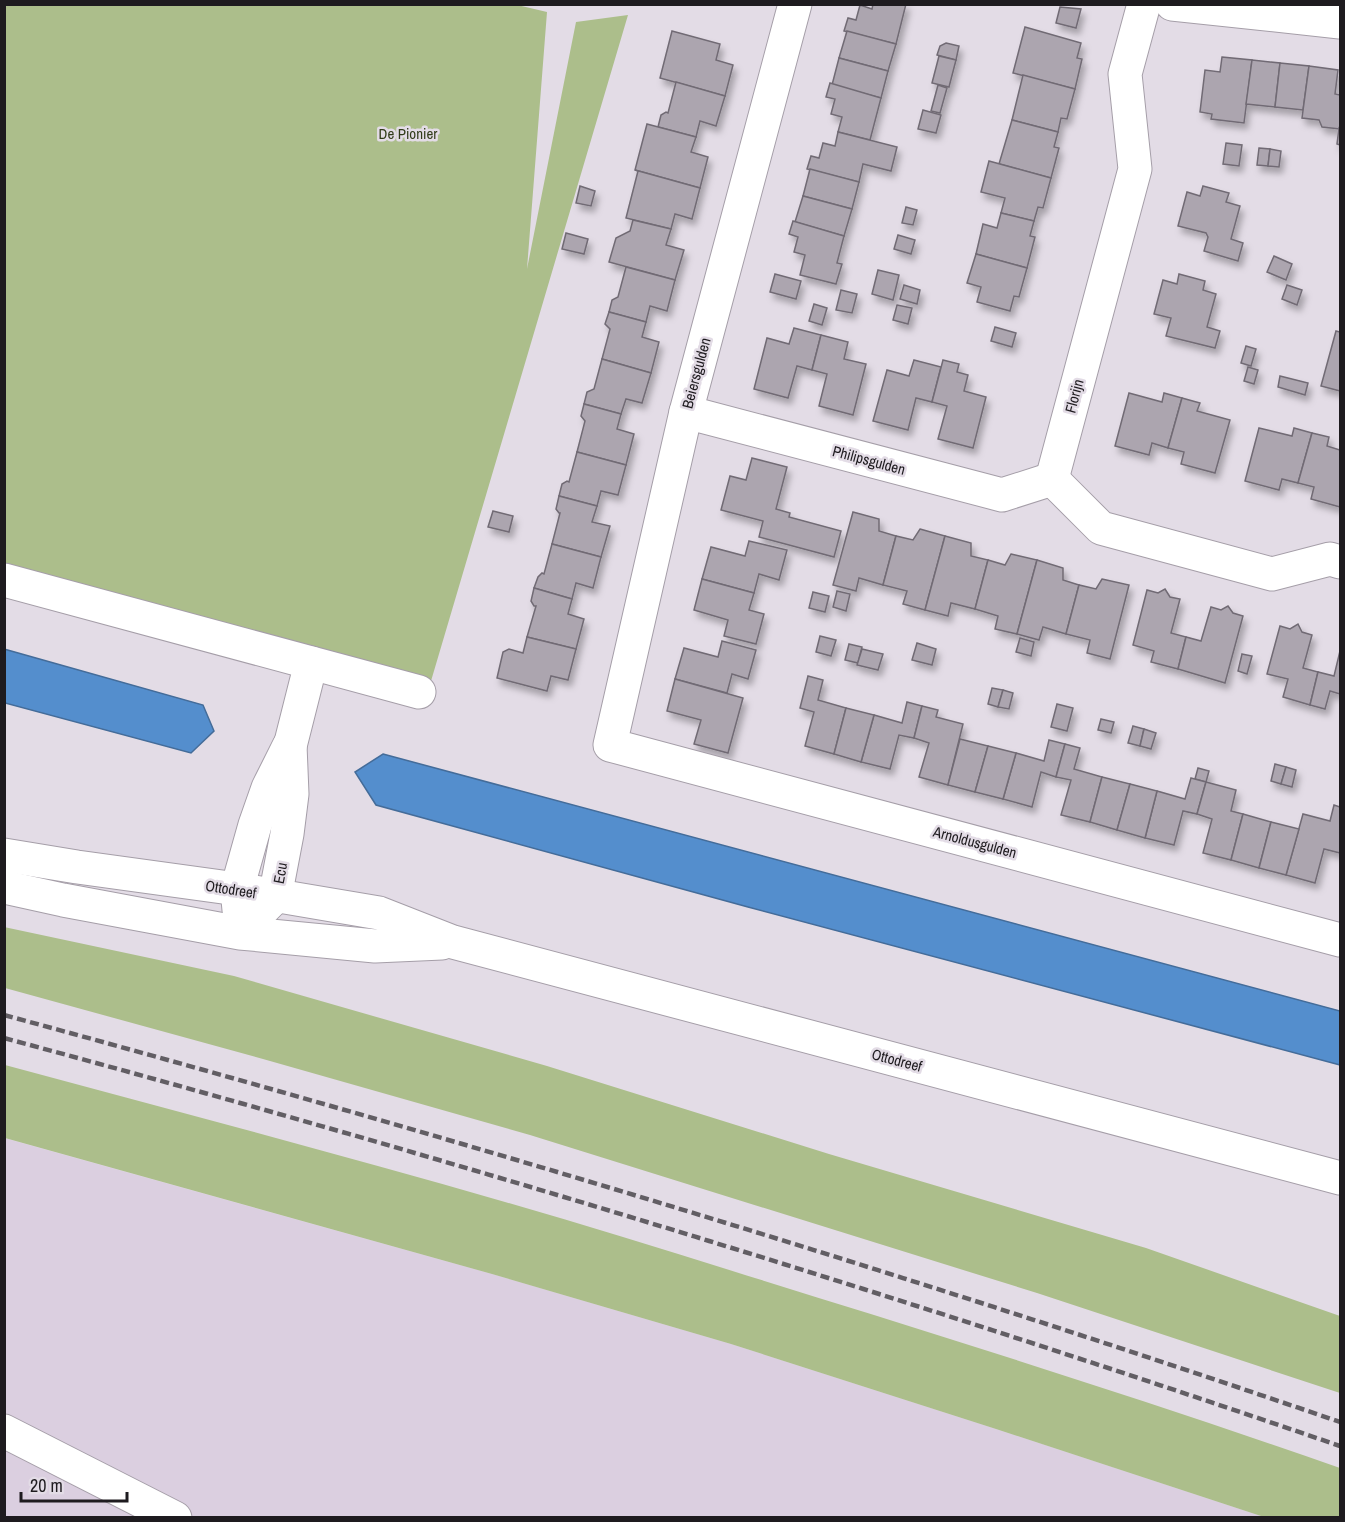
<svg xmlns="http://www.w3.org/2000/svg" width="1345" height="1522" font-family="'Archivo Narrow',sans-serif">
<defs>
<filter id="shadow"><feDropShadow dx="3.5" dy="6" stdDeviation="3" flood-color="#0004"/></filter>
</defs>
<rect width="100%" height="100%" fill="#e3dce6"/>
<polygon fill="#dbcfe0" points="4,1138 492,1274 731,1344 996,1429 1264,1517 5,1517"/>
<g fill="#acbe8b">
<polygon points="513,4 547,12 527,269 576,22 628,15 431,681 5,565 4,5"/>
<polygon points="4,927 234,976 547,1066 829,1154 1146,1248 1340,1316 1340,1393 1037,1293 530,1135 263,1059 5,988"/>
<path d="M5,1065C172,1110 339,1154 505,1202C629,1238 751,1277 874,1315C1030,1364 1186,1414 1340,1468V1517H1264L996,1429L731,1344L492,1274L5,1138Z"/>
</g>
<g fill="#548ecd" stroke="#446c99" stroke-width="1.5">
<polygon points="4,649 203,705 214,731 191,753 5,703"/>
<polygon points="383,754 1340,1011 1340,1065 748,907 376,805 355,772"/>
</g>
<g fill="#aca5af" stroke="#716b74" stroke-width="1.5" filter="url(#shadow)">
<polygon points="873,4 906,4 896,44 844,31 848,18 856,20 860,5 872,9"/>
<polygon points="1060,7 1081,9 1076,28 1056,23"/>
<polygon points="1025,27 1081,43 1077,58 1082,59 1075,89 1013,73"/>
<polygon points="672,31 720,44 716,60 733,65 725,96 660,78"/>
<polygon points="847,31 896,44 888,71 839,58"/>
<polygon points="946,43 959,46 956,60 937,55 940,46"/>
<polygon points="939,56 956,60 949,87 932,83"/>
<polygon points="1222,57 1252,60 1244,123 1211,119 1212,114 1200,112 1205,70 1220,72"/>
<polygon points="839,58 888,71 881,98 832,85"/>
<polygon points="1252,60 1280,63 1275,107 1246,104"/>
<polygon points="1280,63 1309,66 1303,110 1275,107"/>
<polygon points="1309,66 1338,70 1335,94 1340,95 1340,129 1322,127 1319,120 1302,118"/>
<polygon points="1023,75 1075,89 1067,119 1061,118 1058,132 1012,120"/>
<polygon points="676,82 725,96 716,126 700,121 696,137 658,127 661,115 666,112 668,113"/>
<polygon points="830,83 881,98 870,140 838,132 842,117 831,114 835,99 826,97"/>
<polygon points="938,85 947,88 940,113 931,111"/>
<polygon points="923,110 941,115 936,133 918,129"/>
<polygon points="1012,120 1058,132 1054,147 1059,148 1051,178 999,164"/>
<polygon points="647,124 696,137 691,152 708,157 700,188 635,170"/>
<polygon points="1339,128 1340,129 1340,145 1337,144"/>
<polygon points="838,132 897,147 891,171 863,164 859,182 807,169 811,156 819,158 823,143 835,146"/>
<polygon points="1226,143 1242,145 1239,166 1223,164"/>
<polygon points="1259,148 1270,149 1268,166 1257,165"/>
<polygon points="1270,149 1281,151 1279,167 1268,166"/>
<polygon points="989,161 1051,178 1043,208 1038,207 1034,221 1001,213 1005,198 981,192"/>
<polygon points="810,169 859,182 852,209 803,196"/>
<polygon points="635,170 700,188 692,219 675,214 671,229 626,218 638,171"/>
<polygon points="580,186 595,191 591,206 576,203"/>
<polygon points="1203,186 1229,193 1226,202 1240,206 1231,239 1243,243 1238,261 1204,251 1208,237 1206,233 1178,226 1187,192 1200,196"/>
<polygon points="803,196 852,209 844,236 795,222"/>
<polygon points="906,207 917,210 913,225 902,223"/>
<polygon points="1001,213 1034,221 1030,236 1035,237 1027,268 976,254 983,224 997,228"/>
<polygon points="633,220 671,229 666,245 684,250 675,280 609,262 616,238 630,231"/>
<polygon points="793,221 844,236 837,263 842,264 836,284 800,275 805,255 794,252 798,237 789,234"/>
<polygon points="566,233 588,239 584,254 562,249"/>
<polygon points="898,235 915,240 911,254 894,249"/>
<polygon points="976,254 1027,268 1019,297 1014,296 1010,311 977,302 981,287 967,283"/>
<polygon points="1274,256 1292,264 1286,280 1267,272"/>
<polygon points="626,267 675,280 667,311 650,306 646,322 609,312 612,300 618,297"/>
<polygon points="878,270 899,275 893,300 872,294"/>
<polygon points="775,274 801,281 796,299 770,292"/>
<polygon points="1179,274 1205,281 1203,290 1216,294 1207,327 1220,331 1215,348 1166,336 1171,318 1154,314 1163,280 1177,284"/>
<polygon points="904,285 920,290 917,304 900,299"/>
<polygon points="1287,285 1302,290 1297,305 1282,299"/>
<polygon points="841,290 857,294 852,313 836,310"/>
<polygon points="814,304 827,308 822,325 809,321"/>
<polygon points="897,305 912,308 908,324 893,320"/>
<polygon points="609,312 646,322 642,337 659,342 651,373 602,359 610,329 605,324"/>
<polygon points="995,327 1016,333 1012,347 991,341"/>
<polygon points="794,328 821,335 812,370 797,366 788,398 754,389 767,338 789,344"/>
<polygon points="1336,331 1340,332 1340,391 1321,386"/>
<polygon points="821,335 848,342 844,359 866,364 853,415 819,406 827,374 812,370"/>
<polygon points="1246,346 1256,349 1251,366 1241,363"/>
<polygon points="602,359 651,373 642,403 626,399 621,414 584,404 587,392 594,389"/>
<polygon points="914,360 941,367 932,402 916,398 908,430 873,421 887,370 909,376"/>
<polygon points="943,360 959,364 957,372 968,375 964,391 986,397 973,448 938,439 947,406 932,402"/>
<polygon points="1248,367 1258,370 1254,384 1244,381"/>
<polygon points="1280,376 1308,383 1305,395 1278,387"/>
<polygon points="1129,393 1162,402 1164,393 1182,398 1168,448 1152,443 1149,455 1115,446"/>
<polygon points="1182,398 1200,403 1197,411 1230,420 1215,473 1181,464 1184,452 1168,448"/>
<polygon points="584,404 621,414 617,429 634,434 626,465 577,452 585,421 581,416"/>
<polygon points="1259,428 1292,436 1294,428 1312,433 1298,483 1282,479 1279,490 1245,481"/>
<polygon points="1312,433 1329,437 1327,446 1340,450 1340,507 1311,499 1314,487 1298,483"/>
<polygon points="577,452 626,465 618,495 601,491 597,506 559,496 562,484 567,481 569,482"/>
<polygon points="752,458 787,467 776,509 790,513 789,517 841,531 834,557 759,537 763,521 721,510 730,476 746,480"/>
<polygon points="559,496 597,506 592,522 610,526 601,557 552,544 560,513 559,513 556,509"/>
<polygon points="493,511 513,516 509,532 488,527"/>
<polygon points="853,512 879,519 879,531 896,536 883,585 859,578 856,591 833,585"/>
<polygon points="920,529 945,536 925,610 903,604 907,591 883,585 896,536 913,540"/>
<polygon points="945,536 971,543 971,556 988,560 975,609 951,603 948,616 925,610"/>
<polygon points="749,541 787,550 779,580 759,574 754,593 702,579 711,547 745,556"/>
<polygon points="552,544 601,557 593,588 576,583 572,599 534,588 538,577 542,573 544,574"/>
<polygon points="1011,554 1037,560 1017,634 995,629 998,616 975,609 988,560 1005,565"/>
<polygon points="1037,560 1063,568 1063,580 1079,585 1066,634 1043,627 1039,640 1017,634"/>
<polygon points="702,579 754,593 749,610 764,614 756,644 724,636 728,620 694,610"/>
<polygon points="1102,579 1129,585 1110,659 1087,653 1090,640 1066,634 1079,585 1096,589"/>
<polygon points="534,588 572,599 568,614 584,619 576,649 527,637 536,606 534,606 531,601"/>
<polygon points="1165,589 1170,597 1180,599 1171,633 1186,637 1178,669 1151,662 1154,651 1133,645 1147,590 1158,593"/>
<polygon points="837,591 850,594 846,611 833,607"/>
<polygon points="813,592 829,596 825,612 809,608"/>
<polygon points="1228,606 1233,613 1243,616 1225,683 1178,669 1186,637 1201,641 1211,607 1221,610"/>
<polygon points="1298,624 1302,632 1312,635 1303,668 1318,672 1310,705 1283,697 1288,679 1267,674 1280,626 1290,629"/>
<polygon points="820,636 836,640 831,656 816,652"/>
<polygon points="527,637 576,649 568,680 551,676 547,691 497,678 503,652 509,649 523,653"/>
<polygon points="1020,638 1034,642 1031,656 1016,652"/>
<polygon points="722,641 756,650 748,679 732,674 727,693 675,679 684,648 718,657"/>
<polygon points="917,643 936,649 932,665 912,660"/>
<polygon points="849,644 862,647 858,663 845,660"/>
<polygon points="862,649 883,654 878,670 857,665"/>
<polygon points="1340,651 1340,694 1330,691 1325,709 1310,705 1318,672 1334,676"/>
<polygon points="1242,654 1252,656 1247,674 1238,671"/>
<polygon points="808,676 823,680 818,700 846,708 834,754 805,746 814,712 800,708"/>
<polygon points="675,679 743,698 728,753 694,744 701,720 667,711"/>
<polygon points="992,688 1003,690 998,707 988,704"/>
<polygon points="1003,690 1013,693 1009,709 998,707"/>
<polygon points="907,702 922,706 914,738 899,735 890,769 861,762 874,715 902,723"/>
<polygon points="1057,704 1073,708 1067,731 1051,727"/>
<polygon points="922,706 938,710 936,717 963,724 948,785 919,777 929,743 914,738"/>
<polygon points="846,708 874,715 861,762 834,754"/>
<polygon points="1101,719 1114,722 1111,733 1098,730"/>
<polygon points="1133,726 1144,729 1140,746 1128,743"/>
<polygon points="1144,729 1156,733 1151,749 1140,746"/>
<polygon points="960,739 988,746 975,792 948,785"/>
<polygon points="1049,740 1065,744 1056,777 1041,772 1032,807 1003,799 1016,753 1044,761"/>
<polygon points="1065,744 1080,748 1074,769 1102,777 1090,822 1061,815 1071,780 1056,777"/>
<polygon points="988,746 1016,753 1003,799 975,792"/>
<polygon points="1275,764 1286,767 1281,784 1271,781"/>
<polygon points="1286,767 1296,770 1292,787 1281,784"/>
<polygon points="1198,768 1209,771 1206,782 1195,779"/>
<polygon points="1102,777 1130,784 1117,830 1090,822"/>
<polygon points="1191,778 1206,782 1197,814 1183,811 1174,845 1145,838 1157,791 1185,799"/>
<polygon points="1206,782 1236,790 1231,811 1243,814 1231,860 1203,853 1212,819 1197,814"/>
<polygon points="1130,784 1157,791 1145,838 1117,830"/>
<polygon points="1334,805 1340,807 1340,853 1324,849 1315,883 1286,875 1303,814 1330,821"/>
<polygon points="1243,814 1271,822 1259,868 1231,860"/>
<polygon points="1271,822 1299,829 1286,875 1259,868"/>
</g>
<g fill="none" stroke-linecap="round" stroke-linejoin="round">
<defs>
<g id="minor">
<polyline points="795,4 686,412 610,745 1340,940"/>
<polyline points="1172,4 1340,22"/>
<polyline points="686,412 1002,495 1052,479"/>
<polyline points="1052,479 1135,169 1125,74 1144,4"/>
<polyline points="1052,479 1101,528 1272,574 1330,559 1340,562"/>
<polyline points="4,580 419,692"/>
<polyline points="285,766 311,663"/>
<polyline points="4,855 77,867 237,889 379,913 453,942 1340,1178"/>
<polyline points="4,887 63,900 240,933 375,946 442,943"/>
<polyline points="239,910 237,889 255,825 268,788 289,746"/>
<polyline points="260,912 275,897 287,834 292,794 290,745"/>
<polyline points="4,1431 175,1518"/>
</g>
</defs>
<use href="#minor" stroke="#a59ea8" stroke-width="35"/>
<use href="#minor" stroke="#fff" stroke-width="33"/>
<g stroke="#625e64" stroke-width="4.5" stroke-dasharray="9 4.5" stroke-linecap="butt">
<path d="M4,1015C454,1137 900,1271 1340,1422"/>
<path d="M4,1038C454,1159 900,1295 1340,1446"/>
</g>
</g>
<g text-anchor="middle" dominant-baseline="central" stroke-width="5" stroke-linejoin="round" paint-order="stroke">
<g font-size="15" fill="#313c19" stroke="#e3dce6">
<text x="408" y="133">De Pionier</text>
</g>
<g font-size="15" fill="#1e1b1f" stroke="#e3dce6">
<text transform="translate(696 373) rotate(-75)">Beiersgulden</text>
<text transform="translate(1074 396) rotate(-75)">Florijn</text>
<text transform="translate(869 460) rotate(15)">Philipsgulden</text>
<text transform="translate(975 842) rotate(15)">Arnoldusgulden</text>
<text transform="translate(280 873) rotate(-79)">Ecu</text>
<text transform="translate(231 889) rotate(9)">Ottodreef</text>
<text transform="translate(897 1060) rotate(15)">Ottodreef</text>
</g>
</g>
<rect width="1345" height="1522" fill="none" stroke="#1e1b1f" stroke-width="12"/>
<path d="M21 1492v9h106v-9" fill="none" stroke="#1e1b1f" stroke-width="3"/>
<text x="30" y="1492" font-size="18" fill="#1e1b1f" stroke="#e3dce6" stroke-width="4.5" paint-order="stroke">20 m</text>
</svg>
